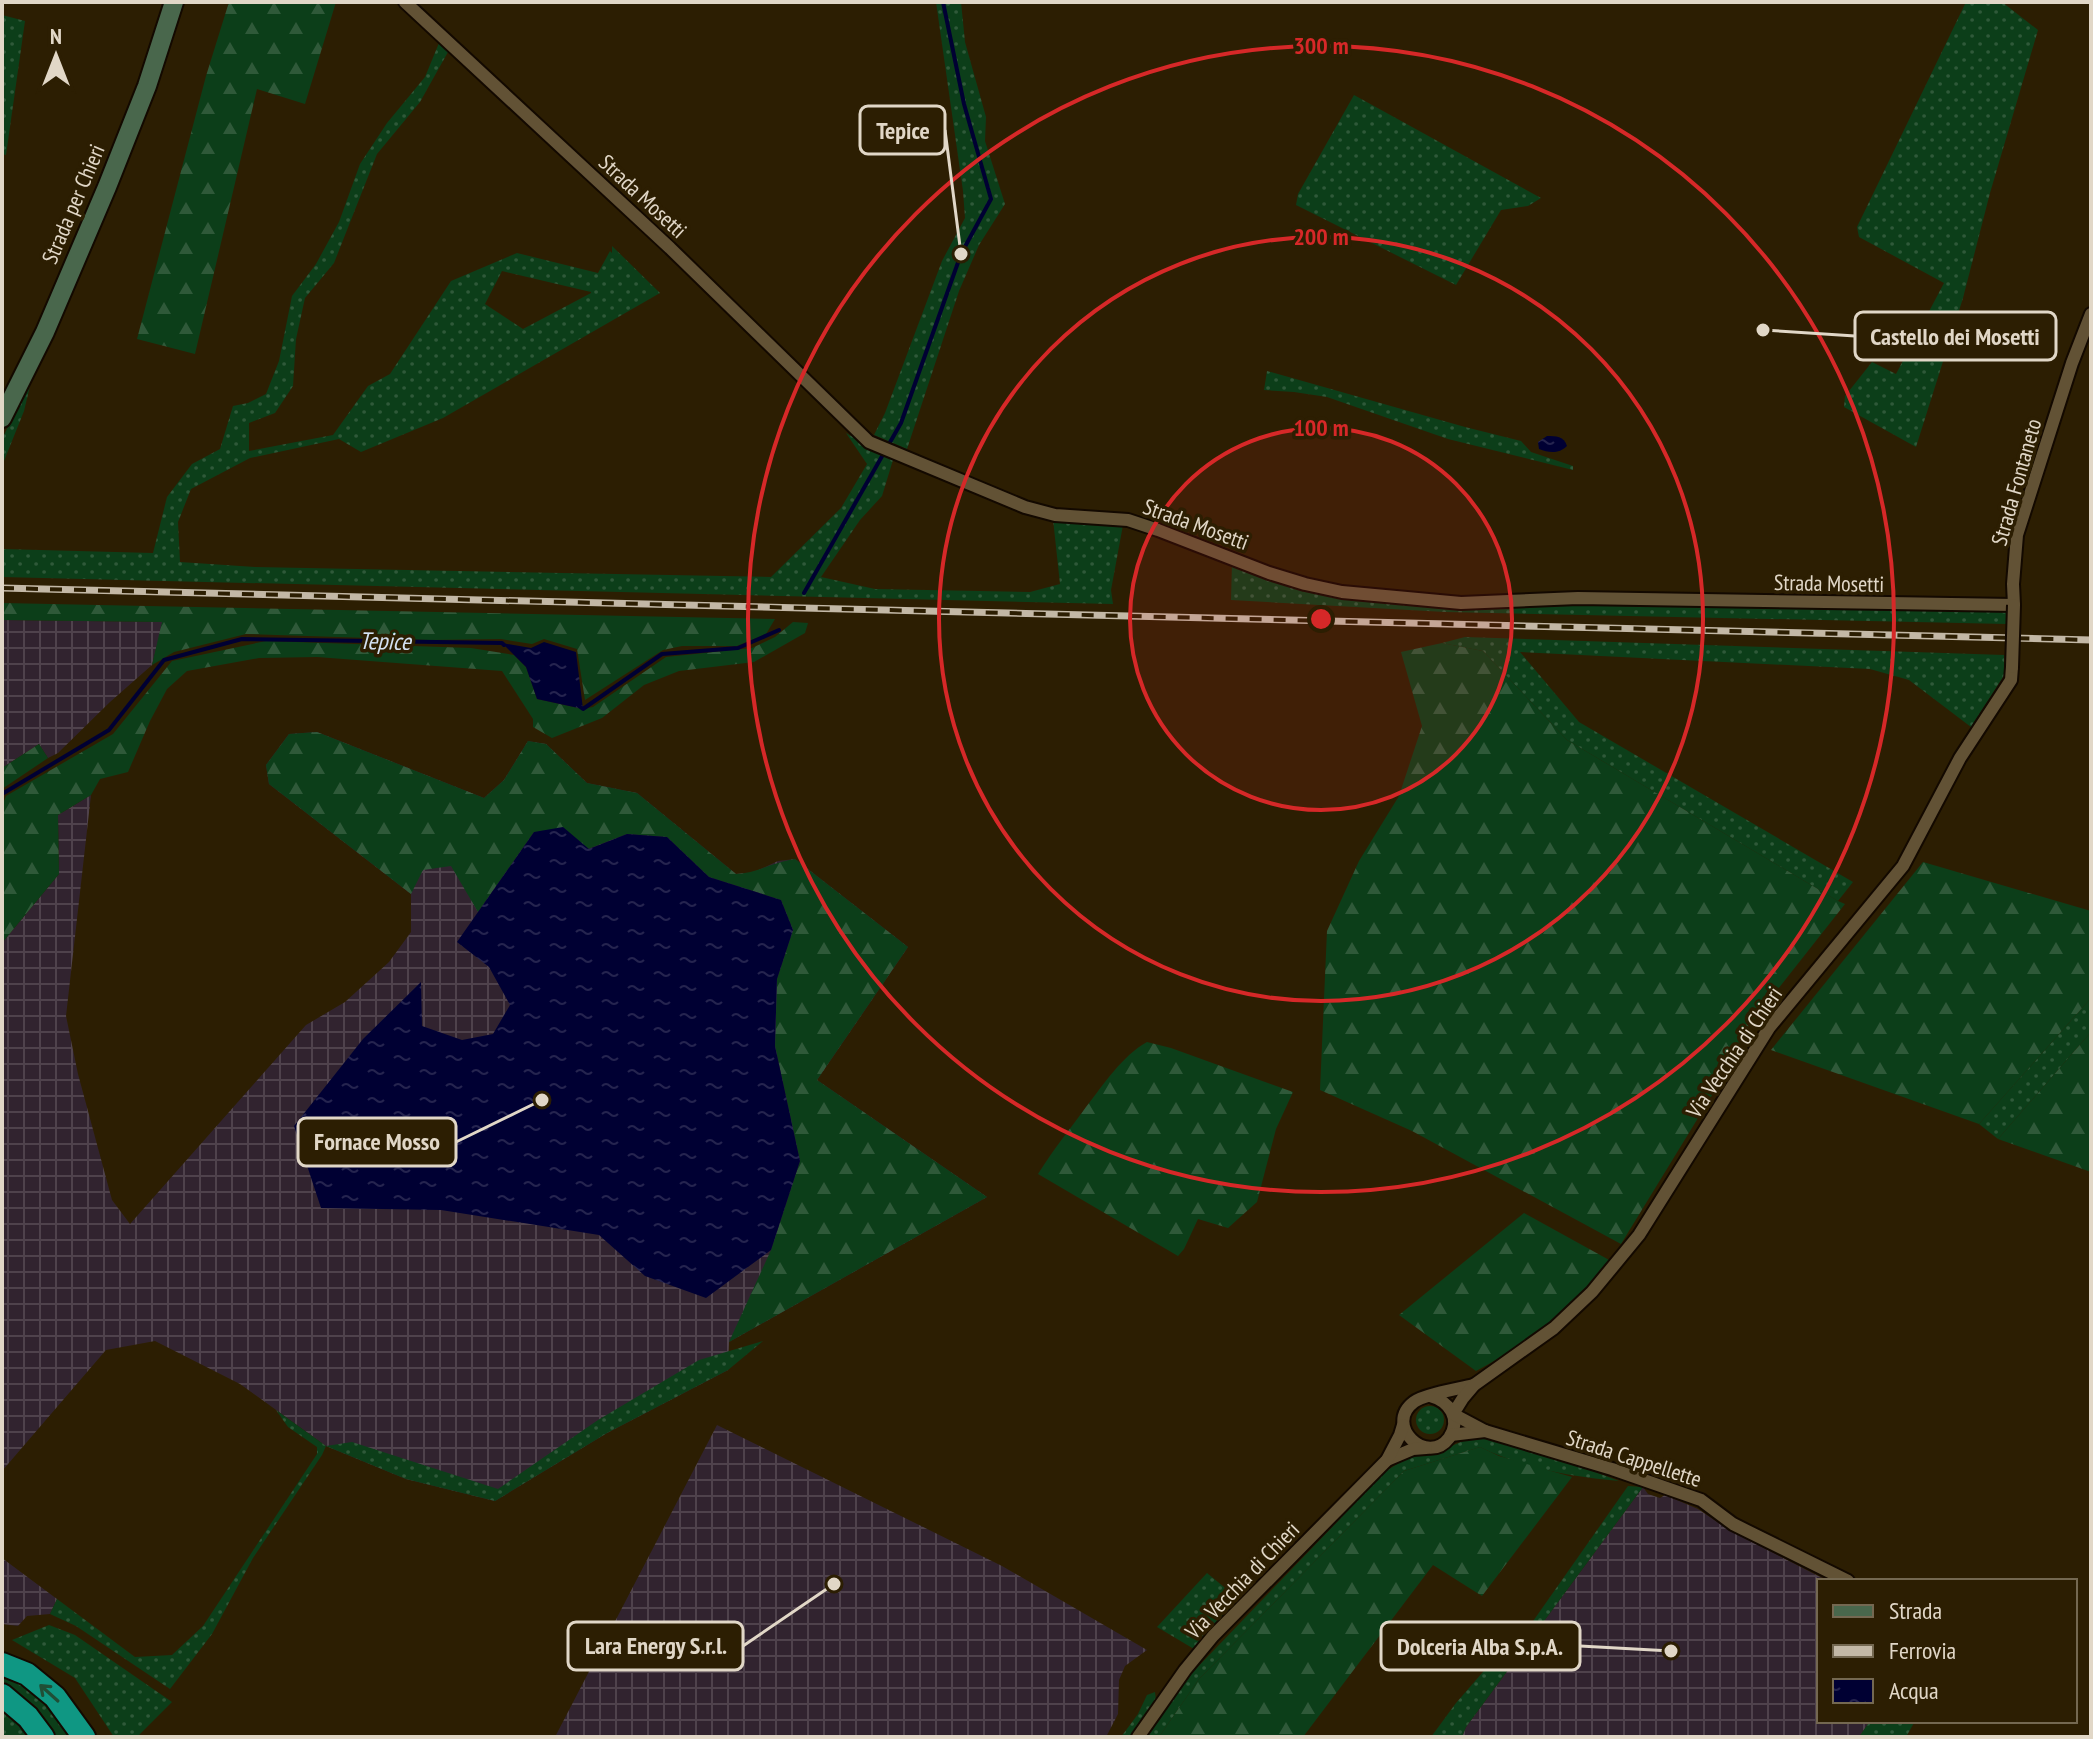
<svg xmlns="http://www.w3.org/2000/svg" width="2093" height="1739" font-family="'PT Sans Narrow',sans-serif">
<defs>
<pattern id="industrial-grid" width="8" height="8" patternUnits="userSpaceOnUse" patternTransform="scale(2)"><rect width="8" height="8" fill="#31232f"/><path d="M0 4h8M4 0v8" fill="none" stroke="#4f424c"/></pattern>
<pattern id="grass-dots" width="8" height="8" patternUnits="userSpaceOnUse" patternTransform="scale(2)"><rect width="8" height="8" fill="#0c3e19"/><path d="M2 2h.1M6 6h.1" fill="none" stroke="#2f5939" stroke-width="1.8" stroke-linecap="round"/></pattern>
<pattern id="forest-firs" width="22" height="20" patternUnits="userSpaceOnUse" patternTransform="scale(2)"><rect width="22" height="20" fill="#0c3e19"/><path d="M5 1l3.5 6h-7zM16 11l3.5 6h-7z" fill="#2f5939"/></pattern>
<pattern id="water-ripples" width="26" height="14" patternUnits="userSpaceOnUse" patternTransform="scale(2)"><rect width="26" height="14" fill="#003"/><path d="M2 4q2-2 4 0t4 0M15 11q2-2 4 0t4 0" fill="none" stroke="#25244f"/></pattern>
</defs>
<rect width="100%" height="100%" fill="#2c1e02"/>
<g fill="url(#industrial-grid)">
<polygon points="2,620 163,622 152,665 110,702 58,753 48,758 39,744 2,768"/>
<polygon points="317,732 484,798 504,780 528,741 546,744 587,783 637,793 736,874 752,873 778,861 795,859 908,947 817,1080 987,1197 729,1342 728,1370 607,1433 495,1501 406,1479 326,1446 240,1384 155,1341 106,1350 2,1471 2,943 59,874 58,815 91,795 66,1016 78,1074 112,1200 130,1224 306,1025 345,1002 389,962 411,932 411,894 269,784 266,765 289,734"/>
<polygon points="717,1425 1002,1566 1147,1650 1125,1666 1119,1680 1118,1714 1106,1737 555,1737"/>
<polygon points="1643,1487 1648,1494 1660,1498 1665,1495 1698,1509 1729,1530 1828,1581 1819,1581 1819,1721 1870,1721 1859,1737 1462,1737 1466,1727"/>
<polygon points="2,1558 57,1599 50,1614 27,1616 18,1626 2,1624"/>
</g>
<g fill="url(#grass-dots)" fill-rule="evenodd">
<polygon points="936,2 961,2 965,42 986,117 985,141 1005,204 979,245 959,291 907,449 874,435 885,413 942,261 965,218 963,191"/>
<polygon points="1966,2 2002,2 2038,30 1990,193 1963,298 1916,447 1844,407 1845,396 1872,362 1896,374 1944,283 1859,237 1857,227"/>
<polygon points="2,15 25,21 6,155 2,154"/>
<path d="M439,43L448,52L420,102L377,154L334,263L305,298L296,339L293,386L275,413L249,423V451L333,435L368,386L390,374L451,281L517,253L598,273L610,251L612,253V246L660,293L443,418L361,452L339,439L250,458L191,489L178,522L180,562L255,567L771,577L841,508L867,464L846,433L893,460L882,496L860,520L821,577L875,589L1030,592L1060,584L1053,519L1123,525L1111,590L1113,604L2,577V549L153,553L167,497L192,464L220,449L233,406L248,403L266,394L279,361L292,296L316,264L339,222L360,164L387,123L425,77ZM502,271L591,292V293L523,329L485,304Z"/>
<polygon points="1354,95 1541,198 1528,206 1501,210 1456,285 1296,205 1298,194"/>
<polygon points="1267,371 1465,427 1521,441 1531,452 1573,466 1573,470 1448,439 1327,397 1294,392 1264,390"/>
<polygon points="30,386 24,411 2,466 2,439 23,396"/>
<polygon points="1232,563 1328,594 1559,601 2006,610 2007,624 1445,612 1231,600"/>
<polygon points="1465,637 2004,655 2005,674 1971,727 1909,680 1870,669 1520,652 1579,722 1853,882 1838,901 1567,740 1483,651 1442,643"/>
<polygon points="2091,998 2091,1032 1998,1139 1979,1124"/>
<polygon points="763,1341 728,1370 607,1433 495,1501 406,1479 326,1446 322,1455 253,1558 212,1634 170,1689 76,1626 50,1614 57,1599 135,1657 172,1655 203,1626 317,1454 317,1447 288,1427 276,1410 326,1446 352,1442 498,1489 598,1420 699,1360"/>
<circle cx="1430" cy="1420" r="14"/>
<path d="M1487,1437L1556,1457L1619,1481C1571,1477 1523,1468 1480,1447L1404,1471L1199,1679L1159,1737H1145L1190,1675L1386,1471L1407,1458L1440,1451L1470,1438Z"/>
<polygon points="1628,1486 1643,1487 1466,1727 1462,1737 1431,1737 1456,1703 1502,1650 1519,1641"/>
<polygon points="1207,1573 1241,1601 1194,1649 1157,1627"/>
<polygon points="49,1625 75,1635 172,1702 137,1737 114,1737 75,1678 12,1640"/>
<polygon points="2,1671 17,1677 52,1704 77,1737 53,1737 34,1705 2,1681"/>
<polygon points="1155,1692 1156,1700 1131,1737 1121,1737 1138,1714 1147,1695"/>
<polygon points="2,1705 32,1737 2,1737"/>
<polygon points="1870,1721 1915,1721 1906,1737 1859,1737"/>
</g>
<g fill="url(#forest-firs)">
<polygon points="229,2 336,2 305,104 257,89 195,354 137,339 206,76"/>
<polygon points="2,603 775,619 766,634 737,646 682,646 663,650 585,700 577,649 544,639 532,644 501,639 430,640 246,634 174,652 152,665 162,622 2,620"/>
<polygon points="793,622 808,623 805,633 754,662 679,671 644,685 602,718 552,738 533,727 533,719 502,671 317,657 259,658 187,671 167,689 150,721 128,772 100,779 91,795 58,815 59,874 2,943 2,806 6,796 113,734 172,661 266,641 471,648 514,655 526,667 537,699 583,709 593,707 666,657 752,648 775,637"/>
<polygon points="1442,643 1483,651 1567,740 1838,901 1845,904 1744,1032 1739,1051 1621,1244 1412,1131 1320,1090 1327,931 1359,861 1399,796 1422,726 1401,652"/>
<path d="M317,732L484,798L504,780L528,741L546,744L587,783L637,793L736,874C757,873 773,862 795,859L908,947L817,1080L987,1197L729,1342L771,1250L800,1161L775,1046L777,979L793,930L781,900L709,877L667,837L627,834L588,849L534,832L478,912L451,866L423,870L411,894L269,784L266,765L289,734Z"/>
<polygon points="39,744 48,758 2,789 2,768"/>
<polygon points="1923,862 2091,911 2091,998 1979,1124 1771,1050"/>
<polygon points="2091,1032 2091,1172 1998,1139"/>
<path d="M1147,1042L1171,1048L1293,1092L1276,1129L1257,1202L1228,1228L1198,1219L1184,1249L1178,1256L1038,1174C1053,1150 1070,1129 1086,1107C1104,1084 1122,1056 1147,1042Z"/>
<path d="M1524,1213L1611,1261C1600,1273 1590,1287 1578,1298C1548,1328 1513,1351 1476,1371L1399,1315Z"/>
<polygon points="1480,1447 1499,1456 1572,1477 1482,1596 1433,1565 1303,1737 1159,1737 1199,1679 1404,1471"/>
</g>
<g fill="url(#water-ripples)">
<path d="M1547,436C1556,436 1564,436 1567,446C1559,454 1549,453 1539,449L1538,442Z"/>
<polygon points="544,642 576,652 583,709 537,699 526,667 502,643 531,648"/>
<polygon points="563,827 589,849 627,834 667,837 709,877 781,900 793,930 777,979 775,1046 800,1161 771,1250 706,1298 645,1276 599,1235 441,1210 321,1208 294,1126 363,1039 421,982 422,1026 462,1040 493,1034 510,1005 489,967 457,942 534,832"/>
</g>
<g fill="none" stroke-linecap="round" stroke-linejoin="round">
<g stroke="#003" stroke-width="4">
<polyline points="804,593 901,423 961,254 991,199 964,104 943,2"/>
<polyline points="579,706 583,709 662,654 738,648 779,630"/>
<polyline points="2,794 109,730 164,660 242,639 502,643 504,645"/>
</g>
<defs>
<g id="street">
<polyline points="405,2 670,248 869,442 1025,507 1055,515 1128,520 1158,530 1269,573 1305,584 1342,592 1461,603 1578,598 2014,605 2013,584 2017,535 2072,363 2091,314"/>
<path d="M1430,1396C1449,1401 1462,1419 1449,1438C1427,1467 1383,1425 1414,1402C1422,1395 1461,1388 1474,1385"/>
<polyline points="1451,1435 1485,1431"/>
<polyline points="1387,1460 1413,1449 1426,1448"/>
<polyline points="1848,1581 1733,1524 1701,1500 1612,1469 1485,1431 1453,1414 1463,1398 1474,1385 1554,1328 1592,1292 1639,1235 1769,1028 1903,866 1960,758 2011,680 2012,667"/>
<polyline points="1138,1737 1185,1670 1213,1636 1387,1460 1400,1435 1403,1425"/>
</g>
<polyline id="secondary" points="2,418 45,332 107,187 147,86 174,2"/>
<g id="highway">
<polyline points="2,1664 27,1674 55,1697 84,1737"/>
<polyline points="2,1695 28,1717 43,1737"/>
</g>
</defs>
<use href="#street" stroke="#130900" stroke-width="16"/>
<use href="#secondary" stroke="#130900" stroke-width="22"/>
<use href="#highway" stroke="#130900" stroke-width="26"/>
<use href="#street" stroke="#625235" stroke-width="12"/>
<use href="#secondary" stroke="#49674c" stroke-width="18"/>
<use href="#highway" stroke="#0f9783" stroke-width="22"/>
<defs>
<polyline id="rail" points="2,588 2091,640"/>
</defs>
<use href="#rail" stroke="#c3b8a6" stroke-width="7"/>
<use href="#rail" stroke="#2c1e02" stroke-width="4" stroke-dasharray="12" stroke-linecap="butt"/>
<defs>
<polyline id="street-bridge" points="2012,667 2014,605"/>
</defs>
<use href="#street-bridge" stroke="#130900" stroke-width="16" stroke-linecap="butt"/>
<use href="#street-bridge" stroke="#625235" stroke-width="12"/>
</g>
<defs><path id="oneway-shaft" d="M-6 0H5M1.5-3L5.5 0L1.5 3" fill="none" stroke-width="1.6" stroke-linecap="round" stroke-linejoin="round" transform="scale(2)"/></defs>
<use stroke="#204e36" href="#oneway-shaft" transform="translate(49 1693) rotate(-138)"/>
<circle cx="1321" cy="619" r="191" fill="#d62828" fill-opacity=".12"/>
<g fill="none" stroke="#d62828" stroke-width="4">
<circle cx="1321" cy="619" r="191"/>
<circle cx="1321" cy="619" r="382"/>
<circle cx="1321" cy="619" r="573"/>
</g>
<g text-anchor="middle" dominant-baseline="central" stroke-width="7" stroke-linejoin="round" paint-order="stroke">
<g font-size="22" fill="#e1d7c7" stroke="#2c1e02">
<text transform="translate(643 196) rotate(43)">Strada Mosetti</text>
<text transform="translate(73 204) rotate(-67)">Strada per Chieri</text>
<text transform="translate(2016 482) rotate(-74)">Strada Fontaneto</text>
<text transform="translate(1196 524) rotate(20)">Strada Mosetti</text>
<text transform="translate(1829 583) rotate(1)">Strada Mosetti</text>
<text transform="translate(1734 1052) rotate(-56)">Via Vecchia di Chieri</text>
<text transform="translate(1634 1458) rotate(18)">Strada Cappellette</text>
<text transform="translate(1242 1580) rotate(-46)">Via Vecchia di Chieri</text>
</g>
<g font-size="24" font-style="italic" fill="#d3e1f3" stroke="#2c1e02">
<text transform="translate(385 641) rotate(1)">Tepice</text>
</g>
</g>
<circle cx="1321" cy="619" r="12" fill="#d62828" stroke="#2c1e02" stroke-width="4"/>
<g font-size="24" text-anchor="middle" font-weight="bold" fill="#d62828" stroke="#2c1e02" stroke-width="7" stroke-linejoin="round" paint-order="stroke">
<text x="1321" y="54">300 m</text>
<text x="1321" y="245">200 m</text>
<text x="1321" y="436">100 m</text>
</g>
<path fill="none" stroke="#e1d7c7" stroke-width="3" d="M961 254L945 130M1763 330L1855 336M542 1100L456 1142M834 1584L743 1646M1671 1651L1580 1646"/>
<g fill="#e1d7c7" stroke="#2c1e02" stroke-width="3">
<circle cx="961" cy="254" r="8"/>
<circle cx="1763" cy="330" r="8"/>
<circle cx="542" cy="1100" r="8"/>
<circle cx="834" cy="1584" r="8"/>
<circle cx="1671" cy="1651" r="8"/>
</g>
<g fill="#2c1e02" stroke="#e1d7c7" stroke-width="3">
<rect x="860" y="106" width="85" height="48" rx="8"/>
<rect x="1855" y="312" width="201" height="48" rx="8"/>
<rect x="298" y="1118" width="158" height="48" rx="8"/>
<rect x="568" y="1622" width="175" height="48" rx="8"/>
<rect x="1381" y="1622" width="199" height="48" rx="8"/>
</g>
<g font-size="24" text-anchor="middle" font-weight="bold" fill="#e1d7c7">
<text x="903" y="139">Tepice</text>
<text x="1955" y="345">Castello dei Mosetti</text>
<text x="377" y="1150">Fornace Mosso</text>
<text x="656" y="1654">Lara Energy S.r.l.</text>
<text x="1480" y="1655">Dolceria Alba S.p.A.</text>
</g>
<rect width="2093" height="1739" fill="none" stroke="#e1d7c7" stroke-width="8"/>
<rect x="1817" y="1579" width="260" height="144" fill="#2c1e02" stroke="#746851" stroke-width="2"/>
<rect x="1833" y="1605" width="40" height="12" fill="#49674c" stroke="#746851" stroke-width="2"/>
<text x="1889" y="1619" font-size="24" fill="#e1d7c7">Strada</text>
<rect x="1833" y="1645" width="40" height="12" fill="#c3b8a6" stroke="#746851" stroke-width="2"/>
<text x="1889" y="1659" font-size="24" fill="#e1d7c7">Ferrovia</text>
<rect x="1833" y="1679" width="40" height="24" fill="url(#water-ripples)" stroke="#746851" stroke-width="2"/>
<text x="1889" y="1699" font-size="24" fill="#e1d7c7">Acqua</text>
<g transform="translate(56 56)" stroke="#2c1e02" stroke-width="6" paint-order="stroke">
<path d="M0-6L14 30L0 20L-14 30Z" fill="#e1d7c7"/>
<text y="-12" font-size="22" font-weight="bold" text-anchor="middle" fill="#e1d7c7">N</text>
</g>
</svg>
